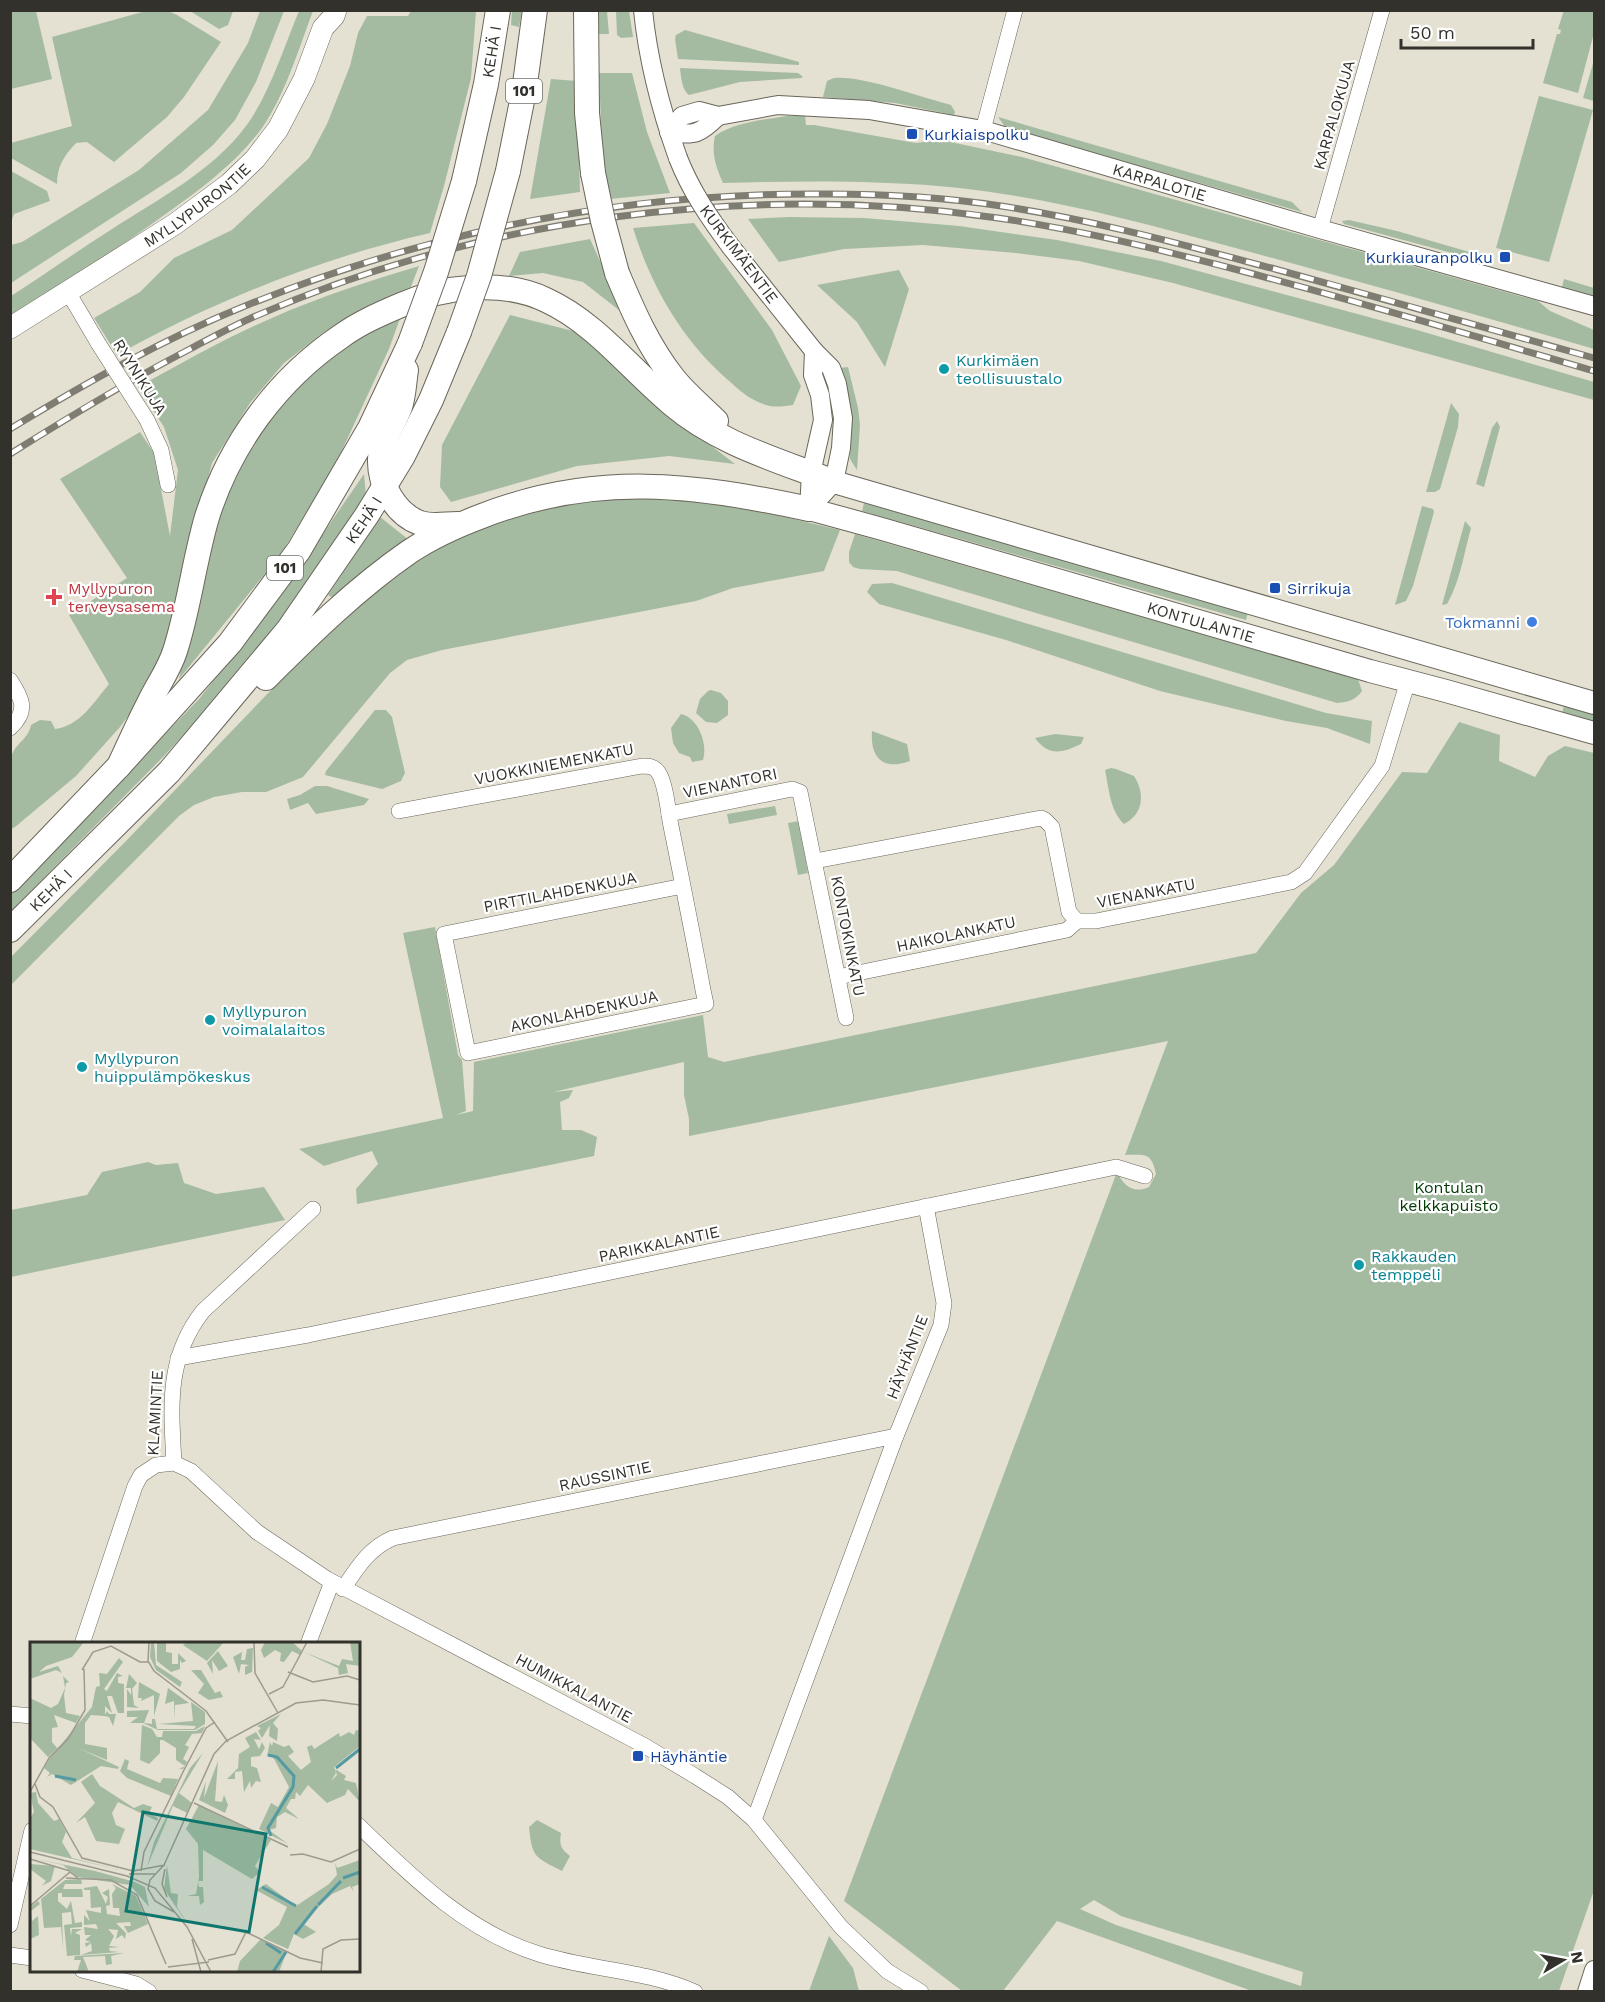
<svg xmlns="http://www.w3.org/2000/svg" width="1605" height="2002" font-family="'Work Sans',sans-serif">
<rect width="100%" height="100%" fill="#e4e0d2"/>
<g fill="#a4bba2" fill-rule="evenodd">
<path d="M166,10L177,15L221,42L184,97L167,117L114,162L87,142L76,143C64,156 57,166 57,184L11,158V143L72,126L52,37L146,11Z"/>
<polygon points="1564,10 1594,11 1594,33 1578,93 1543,83 1557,34 1560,34 1561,30 1558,29"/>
<polygon points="10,11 36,11 52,79 11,89"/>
<polygon points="190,11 233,11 228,25 219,29"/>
<polygon points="260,11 284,11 256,82 235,120 213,145 181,173 11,283 11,245 22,242 139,170 208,110 248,43"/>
<path d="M299,11H313C299,48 285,95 262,128C234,166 194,194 156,221C108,255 60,286 11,317V296C44,275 76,252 109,231C155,201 213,171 246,126C269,95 284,47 299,11Z"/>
<path d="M411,11H476L471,78L444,186L430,233C321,258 214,301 117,355L94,318L140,292L174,258L232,230L309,158L327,124L350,66L358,33L367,16H408Z"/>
<polygon points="512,11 522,11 519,27 511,25"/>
<polygon points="598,11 607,11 609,34 598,34"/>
<polygon points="616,11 629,11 633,37 621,38 617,35"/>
<polygon points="685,30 799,62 799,65 678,59 675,39 676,35"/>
<polygon points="1594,60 1594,101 1583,98"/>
<path d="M680,68L798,73L802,76V78L740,82L689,95C682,90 681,77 680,68Z"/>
<polygon points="599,73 632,73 647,132 670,193 610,199 602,150"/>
<path d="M834,78C865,76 919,97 951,105L955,112L954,115L895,103L823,97L827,81Z"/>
<polygon points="551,79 577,81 580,192 530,199"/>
<polygon points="1539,96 1593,110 1549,262 1496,248"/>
<path d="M787,116H805L806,125H814L916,143L941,140L1022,157L1538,301L1550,311L1594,330V349C1473,314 1351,279 1228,246C1140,222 1050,198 959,188C881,180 801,181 723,183C716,167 711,154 715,136C735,122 763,120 787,116Z"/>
<polygon points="998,117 1292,202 1302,212 1006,128"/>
<polygon points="11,171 47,191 50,201 14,214 11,222"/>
<polygon points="789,217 864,218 959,226 1057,240 1161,261 1417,330 1594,382 1594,400 1173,283 1079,261 1016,253 923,245 844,249 779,262 748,219"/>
<polygon points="1349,220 1397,231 1490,258 1474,259 1344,224 1342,221"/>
<path d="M694,223L772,330L801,386L793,405C785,406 774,408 766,405C750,400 740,391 728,380C682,340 651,286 633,228Z"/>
<polygon points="590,239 624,314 583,282 543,273 509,276 520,252"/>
<path d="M419,266L410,289L376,302L323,333L284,363L250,403L212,463L162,655L139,701L120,727L76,776L15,827L11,829C11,814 7,769 11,757C16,742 28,740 31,725L40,720L51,721L55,729C80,726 94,702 109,684L69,615L127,578L60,479L140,432L154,453L170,536L178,470L164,427L138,387C182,363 225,338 272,318C319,297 369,281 419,266Z"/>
<polygon points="899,270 909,289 885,367 857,322 817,285"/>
<polygon points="1564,279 1594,288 1594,296 1562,287"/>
<polygon points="402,313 389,349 337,461 281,554 179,679 196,601 227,490 269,415 340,347"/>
<polygon points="510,315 581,333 675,418 735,464 669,456 577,466 451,502 440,487 442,445"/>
<polygon points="848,367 858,408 860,425 857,470 850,459 851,428 840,368"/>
<polygon points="1451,403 1459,414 1458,427 1440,489 1435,492 1426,492"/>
<polygon points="1497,421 1500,427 1484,487 1476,484 1492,428"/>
<polygon points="364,474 366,496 313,577 265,641 224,691 165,755 11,911 11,889 134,766 199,699 276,602"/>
<polygon points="651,497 706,502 760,511 840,530 824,571 733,588 696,601 442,650 407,660 390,673 303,777 266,792 242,792 214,797 194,805 179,816 11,985 11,957 127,840 275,686 338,624 381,589 413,565 447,543 496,522 575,499"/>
<polygon points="864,503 1248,612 1246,620 862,511"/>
<polygon points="1422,506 1433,509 1434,512 1413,586 1406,601 1395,605"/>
<polygon points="380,517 409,540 333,598 328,595"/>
<path d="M1465,521L1471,528C1464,553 1460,582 1447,604L1442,605Z"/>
<path d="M855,534L1358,679L1362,691C1356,700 1348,702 1337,703L916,577L897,571L860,569L853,567L849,562V552Z"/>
<polygon points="892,583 1326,713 1372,721 1370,744 1327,728 1286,721 1160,691 1006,640 879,604 867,592 872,584"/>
<polygon points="711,690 721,693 728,701 728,715 717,723 706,722 696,713 700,699 708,691"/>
<polygon points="1565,702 1594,711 1594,723 1562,713"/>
<polygon points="375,710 386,710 392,717 405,773 401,781 382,789 325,775 326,771"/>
<path d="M681,714C699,718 708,745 703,760L692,762L690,757L679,753L673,743L671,728Z"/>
<path d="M1459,722L1500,735L1499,761L1535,777L1548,756L1565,746L1594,753V1890L1559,1991H1252L1057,1921L1003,1991H962L844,1901L1117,1172C1124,1186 1133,1194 1149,1187L1156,1174C1151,1152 1146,1155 1125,1155L1168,1041L689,1136V1119L684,1095V1062L553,1092L573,1090L569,1098L560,1102L562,1130H581L597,1137L594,1156L357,1204L356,1189L378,1164L372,1151L324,1166L299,1149L443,1118L403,933L435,927L458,1055L462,1060L466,1111L456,1115L473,1111L474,1062L703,1015L708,1057L724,1062L1256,953L1301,893L1334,865L1402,772L1427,773ZM1094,1900L1121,1916L1303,1972L1301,1986L1116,1925L1080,1909Z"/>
<path d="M872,731L907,744L910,761C883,771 870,758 872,731Z"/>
<path d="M1055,734L1084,737L1081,744C1062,753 1049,757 1035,738Z"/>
<path d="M1111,768L1116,769L1134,776C1145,793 1144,814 1124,824C1110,811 1109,789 1105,770Z"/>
<polygon points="315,786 327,786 369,799 364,805 316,814 308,803 290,810 287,799 300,795"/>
<polygon points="775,806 777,815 729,824 727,814"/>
<polygon points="799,821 808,873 798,875 788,823"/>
<polygon points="148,1162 156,1165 178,1163 184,1183 216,1194 264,1187 285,1220 11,1277 11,1210 87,1195 102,1172"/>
<path d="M537,1820L561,1833C559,1845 561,1849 570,1856L562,1871C535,1857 532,1858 529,1827Z"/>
<polygon points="829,1936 853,1968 859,1991 809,1991"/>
</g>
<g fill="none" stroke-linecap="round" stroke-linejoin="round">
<defs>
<g id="minor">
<polyline points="983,130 1015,10"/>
<polyline points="1320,229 1382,10"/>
<polyline points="68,292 98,343"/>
<polyline points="147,420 161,450 168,485"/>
<path d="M10,680C22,698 29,711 10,728"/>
<path d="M399,811L642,766C648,766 654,766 658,772C666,783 668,812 671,826C682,881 693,935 703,990L706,1004L468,1053L444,934L683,886"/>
<polyline points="669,814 792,789 800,792 846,1018"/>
<polyline points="815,861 1041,818 1045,820 1052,827 1069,912 1077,921 1096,921 1291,882 1305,873 1382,766 1408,681"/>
<polyline points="838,977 1067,930 1077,921"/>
<polyline points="178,1358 308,1335 1116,1167 1145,1176"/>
<path d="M174,1463C171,1407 166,1358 203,1311L313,1209"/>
<path d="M343,1589C357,1568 369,1548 393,1538L896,1436"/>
<polyline points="82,1644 135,1486 141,1475 156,1465 174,1463 191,1471 257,1532 327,1579 645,1746 695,1776 728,1797 754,1820 841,1927 887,1971 921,1992"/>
<polyline points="308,1644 332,1582"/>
<polyline points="10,1714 32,1716"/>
<polyline points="754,1820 896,1436 941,1325 944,1303 926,1206"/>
<path d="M358,1825C412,1877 467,1932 539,1954C590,1970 646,1970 695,1992"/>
<polyline points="10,1925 32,1830"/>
<polyline points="10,1955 32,1958"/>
<polyline points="82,1970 136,1984 149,1992"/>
</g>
<g id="tertiary">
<path d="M643,10C648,61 661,110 678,158"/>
<path id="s1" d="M669,132L682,116L699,111L718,116L778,105L869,110L983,130L1320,229L1594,306"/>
<path d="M669,132C695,136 700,134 718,116"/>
<polyline points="731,247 814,351 831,368 837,384 843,418 841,448 834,482 809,509"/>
<polyline points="809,509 811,473 823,420 820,395 813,375 814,351"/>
<polyline points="1587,1992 1594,1970"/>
</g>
<g id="secondary">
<path id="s2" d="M10,328L175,224L229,184L255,159L278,129L304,79L323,28L334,16L336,10"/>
</g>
<g id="primary">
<polyline points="834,482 1594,703"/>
<path id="s3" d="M809,509L882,529L1370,671L1446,691L1594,733"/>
</g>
<g id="trunk">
<polyline points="586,10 587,113 593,173"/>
<polyline points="508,171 524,91 535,10"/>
<path id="s4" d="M464,181L486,84L498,10"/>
<path d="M617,273C633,311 648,346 674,379C686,394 702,407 716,421"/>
<path d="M406,370C404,382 404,395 400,407C394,424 381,441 380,459C379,484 395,514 420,523C432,527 445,524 457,524"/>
<path d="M266,678C311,633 357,588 409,552C431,537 458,525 482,516C595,472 694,484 809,509"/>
<path d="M119,766C129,745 138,724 149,703C157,686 169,670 175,651C189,608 194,561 207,517C230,444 277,380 340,337C359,323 380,314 401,305C445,286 502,279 546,300C596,323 630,369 672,404C719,444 778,460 834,482"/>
<polyline points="10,880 119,766 230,643 299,550 370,428 410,343"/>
<path id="s5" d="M10,930L169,772L288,630L367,515L403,456L431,400L459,332"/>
</g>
</defs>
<use href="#minor" stroke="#6a665a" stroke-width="16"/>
<use href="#tertiary" stroke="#6a665a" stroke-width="20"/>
<use href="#secondary" stroke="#6a665a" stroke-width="22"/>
<use href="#primary" stroke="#6a665a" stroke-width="24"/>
<use href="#trunk" stroke="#6a665a" stroke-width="26"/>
<use href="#minor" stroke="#fff" stroke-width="15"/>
<use href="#tertiary" stroke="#fff" stroke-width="18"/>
<use href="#secondary" stroke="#fff" stroke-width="21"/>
<use href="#primary" stroke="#fff" stroke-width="22"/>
<use href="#trunk" stroke="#fff" stroke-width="24"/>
<defs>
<g id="rail">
<path d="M10,429C86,383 163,339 245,306C433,230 624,192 827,194C885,194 943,197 1001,206C1094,220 1184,245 1275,269C1382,298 1488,329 1594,358"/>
<path d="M10,454C69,417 128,381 190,349C209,339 229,328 249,319C480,217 749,182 998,218C1081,230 1162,250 1242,271C1360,302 1477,337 1594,371"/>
</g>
</defs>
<use href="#rail" stroke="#7f7c72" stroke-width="7"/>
<use href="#rail" stroke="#fff" stroke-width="4.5" stroke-dasharray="14" stroke-linecap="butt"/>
<defs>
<polyline id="minor-bridge" points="98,343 147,420"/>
<path id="tertiary-bridge" d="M678,158C691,191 710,219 731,247"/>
<g id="trunk-bridge">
<polyline points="593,173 603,221 617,273"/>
<polyline points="459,332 479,276 508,171"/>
<polyline points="410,343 436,272 464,181"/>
</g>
</defs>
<use href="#minor-bridge" stroke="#6a665a" stroke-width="16" stroke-linecap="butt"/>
<use href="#tertiary-bridge" stroke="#6a665a" stroke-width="20" stroke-linecap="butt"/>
<use href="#trunk-bridge" stroke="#6a665a" stroke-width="26" stroke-linecap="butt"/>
<use href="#minor-bridge" stroke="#fff" stroke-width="15"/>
<use href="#tertiary-bridge" stroke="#fff" stroke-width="18"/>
<use href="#trunk-bridge" stroke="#fff" stroke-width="24"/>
</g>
<g fill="#1a4fb4" stroke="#fff" stroke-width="2">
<rect x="906" y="128" width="12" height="12" rx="3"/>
<rect x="1499" y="251" width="12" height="12" rx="3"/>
<rect x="1269" y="582" width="12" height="12" rx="3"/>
<rect x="632" y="1750" width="12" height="12" rx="3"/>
</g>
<g fill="#0f9aa8" stroke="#fff" stroke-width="2">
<circle cx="944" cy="369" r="6"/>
<circle cx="210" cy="1020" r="6"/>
<circle cx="82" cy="1067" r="6"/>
<circle cx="1359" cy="1265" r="6"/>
</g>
<path fill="#e0444e" stroke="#fff" stroke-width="2" d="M51 588h6v6h6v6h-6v6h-6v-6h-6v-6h6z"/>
<circle fill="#3f7fe0" stroke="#fff" stroke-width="2" cx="1532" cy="622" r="6"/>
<g text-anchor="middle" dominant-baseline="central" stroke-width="4.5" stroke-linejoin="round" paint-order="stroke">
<g fill="#fff" stroke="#706f6b" stroke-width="1.5">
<rect x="506" y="79" width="36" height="24" rx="4.5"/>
<rect x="267" y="556" width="36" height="24" rx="4.5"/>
</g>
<g font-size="15" font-weight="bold" fill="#33312b">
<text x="524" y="91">101</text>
<text x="285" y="568">101</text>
</g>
<g font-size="16" fill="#33312b" stroke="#fff">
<text stroke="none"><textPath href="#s4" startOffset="132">KEHÄ I</textPath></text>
<text transform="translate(1334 115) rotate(-74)">KARPALOKUJA</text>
<text stroke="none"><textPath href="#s1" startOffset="510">KARPALOTIE</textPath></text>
<text stroke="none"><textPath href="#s2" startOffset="224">MYLLYPURONTIE</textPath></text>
<text transform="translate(739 254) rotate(53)">KURKIMÄENTIE</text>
<text transform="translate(140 377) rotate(58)">RYYNIKUJA</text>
<text stroke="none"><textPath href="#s5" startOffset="543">KEHÄ I</textPath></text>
<text stroke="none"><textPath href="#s3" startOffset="408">KONTULANTIE</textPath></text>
<text transform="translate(554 764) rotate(-11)">VUOKKINIEMENKATU</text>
<text transform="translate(730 783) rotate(-12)">VIENANTORI</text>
<text stroke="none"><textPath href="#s5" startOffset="57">KEHÄ I</textPath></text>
<text transform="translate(560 892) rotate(-11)">PIRTTILAHDENKUJA</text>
<text transform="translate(1146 893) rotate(-11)">VIENANKATU</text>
<text transform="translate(956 934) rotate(-12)">HAIKOLANKATU</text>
<text transform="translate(848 936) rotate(79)">KONTOKINKATU</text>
<text transform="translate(584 1011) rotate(-12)">AKONLAHDENKUJA</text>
<text transform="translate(659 1244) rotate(-12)">PARIKKALANTIE</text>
<text transform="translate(907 1357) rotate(-69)">HÄYHÄNTIE</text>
<text transform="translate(155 1413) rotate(-87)">KLAMINTIE</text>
<text transform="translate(605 1476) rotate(-12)">RAUSSINTIE</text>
<text transform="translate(574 1688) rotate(28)">HUMIKKALANTIE</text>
</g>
<g font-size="16" fill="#164399" stroke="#fff" text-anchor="start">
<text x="924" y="134">Kurkiaispolku</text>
<text x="1493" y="257" text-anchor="end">Kurkiauranpolku</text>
<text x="1287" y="588">Sirrikuja</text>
<text x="650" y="1756">Häyhäntie</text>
</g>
<g font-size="16" fill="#0d838f" stroke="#fff" text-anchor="start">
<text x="956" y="360">Kurkimäen<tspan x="956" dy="18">teollisuustalo</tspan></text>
<text x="222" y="1011">Myllypuron<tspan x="222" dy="18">voimalalaitos</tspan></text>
<text x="94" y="1058">Myllypuron<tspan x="94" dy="18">huippulämpökeskus</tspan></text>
<text x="1371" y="1256">Rakkauden<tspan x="1371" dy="18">temppeli</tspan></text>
</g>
<g font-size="16" fill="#be3a42" stroke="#fff" text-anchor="start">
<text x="68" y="588">Myllypuron<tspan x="68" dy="18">terveysasema</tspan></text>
</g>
<g font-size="16" fill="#366cbe" stroke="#fff" text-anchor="end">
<text x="1520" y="622">Tokmanni</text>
</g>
<g font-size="16" fill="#013c04" stroke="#fff">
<text x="1449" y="1187">Kontulan<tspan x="1449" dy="18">kelkkapuisto</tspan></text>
</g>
</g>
<g transform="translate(30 1642)">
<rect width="330" height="330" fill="#e4e0d2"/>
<path d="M0,0H54L42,15L16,24L9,30L28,24L32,31L26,28L0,37ZM121,0H124L126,23L152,40L150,45L126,28L120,15ZM127,0H136V10L142,11V22H148V11L156,19L152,21L150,18V27L141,30L127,19ZM157,0H194L177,19L153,3ZM235,0H262L272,9L270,13L262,9L254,20L250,19L251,11L245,8L234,16L231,8ZM320,0H330V24L316,22L318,31L309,33L308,26L274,10L309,24L312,17L323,19ZM223,6L222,30L215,33V25L219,23L211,22L209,32L203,15L212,10L211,18H215L217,7ZM188,9L198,24L189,29L182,18L183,32L177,21ZM89,16L93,20L74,47L77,49L87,31L93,34L88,35V41L94,42V71H88L82,54H77L82,71L75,64V73L77,69L79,72H86L83,84L79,75L74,74L61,73L55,81V102L77,106V118L48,106L89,125L88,127L71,124L41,143L22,132L17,135L20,131L14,126L19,117L62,65L66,45L70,44L69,31L77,32ZM161,28H171L185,51L190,49L193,55L179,58L168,51L174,42ZM99,32L107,41L102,47L104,63L109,66L97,65V47L101,53V46H96ZM33,34L39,40L36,41L34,53L36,71L50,74L46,81L24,73L28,85L22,86V100L27,106L31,103L18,115L0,96V56L21,66L28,62L35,46ZM109,40L130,52L124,74V53L111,59L112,56H108ZM138,46L159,61L145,63L144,77V59L135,62ZM161,60L175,70V82L165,88H128L113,81H100L108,75H97V69L119,68L114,81L122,82V77H125L127,87H164L166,84L128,82L163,79ZM251,72L243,81L248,87L247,99L239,94L240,83L232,96L228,89L231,86L227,84ZM112,83L122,87L127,95H132L133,89H166L175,84L172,91L162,92L155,103L159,105L153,117L157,120L153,127H149L155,124L146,118V106L133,98H130V111L119,122L110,118ZM326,88L330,89V104L304,125L306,131L301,139L307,133L305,127L316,134L314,138L326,141L330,160L318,147L315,153L297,161L278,143L270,154L266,150L265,157H261L256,166L269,177L255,170L247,175L246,186L239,188L258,202L229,187L241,161L248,165L259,145L243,115L237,114L240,100L242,104L243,100L254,105L259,103L264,110L258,114L271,128L281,120L277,105L282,103L284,107L309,91L310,95L319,90L324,93ZM226,90L231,98L224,97L229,107L232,100L235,106L230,114L221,115V124L227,126L231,140L226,139L221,146L220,139L214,150L212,129L205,130V137H197L208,126L209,112L220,105L215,96ZM173,111L149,151L162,161L157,171L143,164L145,159L117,225L124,200L160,126ZM95,117L99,119L97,127L130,141L133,136L148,137L141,154L97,136L90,129ZM188,119L185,159L192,160L194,153L198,163L195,171L169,158L176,139L174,156ZM62,132L70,144L104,166L113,162L122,165L119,171L128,176L127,179L88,160L82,171L86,183L95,187L89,202L66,199L55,175L46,181L65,161L51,140ZM5,144L8,161L24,179L29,177L36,190L32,200L42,216L90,228L0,207V176L4,170L0,151L6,150ZM169,163L241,198L225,224L230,230L222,237L173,208V239H168L169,245H173L174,260L170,263L169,254H157L166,252L169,235L168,202L156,187ZM1,216L65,229L105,240L115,245L119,265L100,243L47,235L33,223ZM330,218V242L322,245L324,250L320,244L302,252L272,281L286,290L273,297L264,292L258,307L233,296L249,283L257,265L226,248L236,242L266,264L299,242L307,233L305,221L307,226ZM0,222L25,224L21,239L12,244L16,239L0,227ZM137,223L141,251L148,252L147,265L162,289L134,247ZM51,237L52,242H35L33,247H52L53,255H32V251H28V259L37,267L41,259L45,281L52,280V285L40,286L41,294L42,287H52L45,291L50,293V313L37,314L34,283L42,282L41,270L32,271L33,307L31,285L14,286L11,257L35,238ZM82,242L106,254L118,282L98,291L94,284H101L100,280L86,281L96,291L95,297L92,293L86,297L88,288L78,287L84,294L79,304L89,305L79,306L80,309L89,310L51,313L62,309L61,301L56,305L55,301L61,300L55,298L61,293H55L54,285L68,287L66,282L54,283V273L60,279L56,268L71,271V265L61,266L60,248H54V246L67,244L76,262L78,255L72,251L79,247L80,263L76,264L77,272L90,274L89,266H83L82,252L86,246ZM8,259L10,262L1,269L2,279L8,274L9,293L0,297V265ZM231,297L257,309L249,330H207L210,319ZM94,311L81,314L82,322L76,323L75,314L53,315L59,330H47L51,318H44L45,314Z" fill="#a4bba2"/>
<path fill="none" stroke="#549aa2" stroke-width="3" d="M238,113L247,115L264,134L263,145L238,186L241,194M306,126L330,107M25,134L46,138M313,236L330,230M232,245L266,264M288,263L311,239M265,292L287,264M236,301L251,311M243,330L256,310"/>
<path fill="none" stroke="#9d9a8f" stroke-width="1.5" d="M119,0L118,19L124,29L176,69L198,100M224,0L225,31L248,71M52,28L63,10L81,4L110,20H119M258,30L283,40L317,34L330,38M239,52L253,45L277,0M5,142L10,155L23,165L52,216L103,229L135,223M0,150L19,116L38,97L55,68L54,27M164,161L258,205M0,210L97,234L125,246L157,285L181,330M260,213L273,212L301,220L330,207M0,217L40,229M134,223L184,112L196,99L266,61L293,58L330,63M134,223L120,238L118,247L125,259L144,270M135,227L132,242L137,255M111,229L114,210L154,128L176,86L185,80M99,232H125M36,236L81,238L107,253L136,322M0,264L40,230L48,236M162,297L171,330M178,318L205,312L216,290L270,316L293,321M138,325L179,320M291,330L293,307L311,298L330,297"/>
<path fill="#0f766e" fill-opacity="0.15" stroke="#0f766e" stroke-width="3" d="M113,170L236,192L219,290L96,269Z"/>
<rect width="330" height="330" fill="none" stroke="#33312b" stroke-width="3"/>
</g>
<rect width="1605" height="2002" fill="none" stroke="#33312b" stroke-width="24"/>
<g transform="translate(1563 1960) rotate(80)" stroke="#ffffff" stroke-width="4.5" paint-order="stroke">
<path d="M0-4.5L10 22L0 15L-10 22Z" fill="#33312b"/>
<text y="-9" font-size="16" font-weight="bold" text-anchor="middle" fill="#33312b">N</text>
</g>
<path d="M1401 39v9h132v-9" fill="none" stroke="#33312b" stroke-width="3"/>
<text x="1410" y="39" font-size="18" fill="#33312b" stroke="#ffffff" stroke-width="4.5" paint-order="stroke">50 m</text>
</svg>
